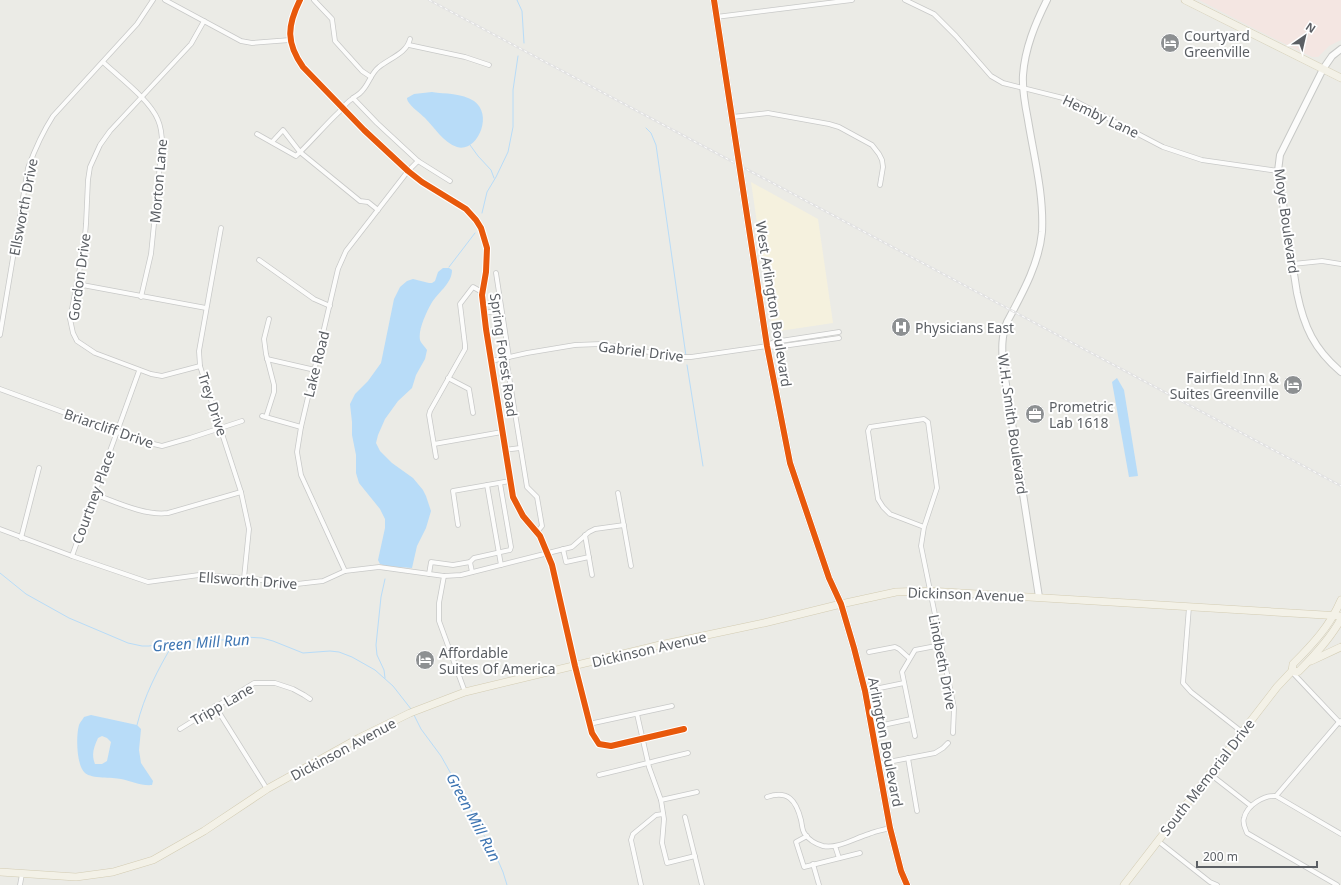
<svg xmlns="http://www.w3.org/2000/svg" width="1341" height="885" font-family="'Noto Sans',sans-serif">
<rect width="100%" height="100%" fill="#ebebe6"/>
<polygon fill="#f5f1de" points="751,182 818,219 833,323 773,332"/>
<polygon fill="#f4e6e2" points="1199,0 1341,0 1341,40 1329,46 1318,57 1312,57 1259,31"/>
<g fill="#b8dcf8" fill-rule="evenodd">
<path d="M432,92C445,94 462,93 474,101C494,115 477,153 457,147C444,143 434,127 425,118C420,113 407,104 407,98L414,94Z"/>
<path d="M443,268H449L452,270C452,284 437,293 431,304C426,313 418,330 420,340C421,343 425,347 427,350L425,359L416,375L412,388L398,401L385,419L378,435L376,443L380,451L392,463L413,478L423,490L426,496L431,511L426,528L417,546L412,568L386,566L380,564L378,560L385,528V519L380,509L359,483L356,473V455L352,435V422L350,404L355,394L368,381L381,363L394,299L400,287L407,281L413,279L429,283H432L435,281L438,272Z"/>
<polygon points="1117,378 1124,390 1138,476 1129,477 1112,382"/>
<path d="M91,715L137,725L141,729L139,750L141,763L153,781L152,785C141,786 131,781 121,779C112,777 92,779 85,773C76,765 76,735 79,725C80,722 83,719 84,717ZM102,736L107,738L111,742L107,761L102,764H95C91,754 94,747 98,738Z"/>
</g>
<g fill="none" stroke-linecap="round" stroke-linejoin="round">
<g stroke="#b8dcf8" stroke-width="1">
<polyline points="517,0 522,11 524,43"/>
<polyline points="646,128 651,133 656,145 686,356"/>
<polyline points="470,145 478,156 491,170 494,178"/>
<polyline points="482,213 487,192 496,177 508,152 513,127 513,90 518,56"/>
<polyline points="449,267 475,233"/>
<polyline points="687,365 703,466"/>
<polyline points="0,573 26,594 69,618 128,643 142,646 149,646 178,641 211,639 223,640 245,637 262,638 273,641 303,653 330,651 339,652 352,657 375,670 393,686 411,709"/>
<polyline points="385,579 381,597 376,645 377,655 384,670 385,678"/>
<polyline points="414,715 421,729 441,756 469,806 480,829 493,849 503,872 507,885"/>
<path d="M137,725C144,696 158,669 173,644"/>
</g>
<defs>
<g id="street">
<polyline points="165,0 241,41 252,43 290,40"/>
<path d="M300,0C287,26 286,43 303,67L364,130L408,171L422,182L466,209L476,220L481,228L487,248L486,272L482,295L486,329L513,497L523,516L540,536L552,565L575,666L592,733L599,744L611,746L684,729"/>
<polyline points="314,0 332,19 335,41 362,71 371,77"/>
<polyline points="905,0 934,14 956,36 991,76 1003,83 1075,101 1163,147 1202,160 1278,171"/>
<polyline points="716,17 852,0"/>
<polyline points="409,45 465,57 489,65"/>
<path d="M103,62C119,77 150,100 158,120C161,127 162,135 162,144L151,254L141,297"/>
<polyline points="353,98 377,123 418,161 450,181"/>
<polyline points="732,117 768,113 829,124 839,127 872,145 879,154 882,160 883,167 880,185"/>
<path d="M257,134L296,156C311,142 324,126 339,112C343,107 347,102 352,99C355,96 359,95 362,91C369,84 371,73 379,67C390,58 407,53 410,39"/>
<polyline points="272,142 283,130 300,152 360,201 368,202 378,210"/>
<polyline points="221,228 199,351 200,366 241,492 249,529 244,578"/>
<polyline points="259,260 314,299 330,306"/>
<polyline points="1293,264 1322,261 1341,264"/>
<polyline points="496,273 509,357"/>
<polyline points="77,284 206,308"/>
<polyline points="484,313 501,310"/>
<path d="M0,335L28,168C35,149 42,133 53,116L137,24L153,0"/>
<polyline points="768,345 774,342 839,332"/>
<polyline points="506,358 527,487 537,497 542,526 537,532"/>
<polyline points="267,359 315,370"/>
<polyline points="491,361 527,353 575,345 601,344 679,357 691,357 767,346 776,347 839,338"/>
<polyline points="200,366 162,376 151,374 95,353 77,341 73,333 70,319 84,247 86,224 88,180 90,167 100,145 110,131 191,44 204,21"/>
<polyline points="448,378 469,389 473,413"/>
<polyline points="0,389 117,432 145,442 162,446 190,438 242,421"/>
<polyline points="262,416 301,427"/>
<polyline points="266,417 274,392 274,385 266,354 264,339 269,319"/>
<polyline points="434,444 502,432"/>
<polyline points="505,450 520,448"/>
<polyline points="436,457 429,415 430,411 465,349 465,345 460,304 473,287 482,292"/>
<polyline points="487,485 501,565"/>
<polyline points="618,493 631,566"/>
<path d="M94,494C116,502 145,516 168,513L241,492"/>
<polyline points="458,525 453,491 510,481"/>
<polyline points="924,527 890,514 883,507 878,499 868,431 870,427 924,419 928,422 937,488 924,527 921,546 954,708 953,733"/>
<polyline points="0,529 72,556 148,582 199,575 244,578 297,584 323,581 345,571 379,567 444,576 461,575 572,547 589,532 595,529 624,525"/>
<polyline points="585,535 592,575"/>
<polyline points="21,538 39,468"/>
<polyline points="563,549 566,562 589,557"/>
<polyline points="72,556 139,371"/>
<polyline points="470,562 474,558 510,550 511,547 500,483"/>
<polyline points="345,571 301,475 297,452 301,427 338,269 346,251 408,171 418,161"/>
<polyline points="429,574 431,562 453,565 470,562 472,572"/>
<polyline points="444,576 439,603 439,621 465,692"/>
<polyline points="1189,607 1183,683 1191,692 1242,732"/>
<polyline points="869,652 895,647 899,649 909,658"/>
<polyline points="1292,672 1341,724"/>
<polyline points="865,691 904,683"/>
<polyline points="215,706 267,789"/>
<polyline points="637,714 649,767 661,800 664,819 662,843 667,863 695,856"/>
<polyline points="589,724 672,706"/>
<polyline points="883,725 911,719"/>
<polyline points="180,729 254,683 275,683 293,689 304,695 310,699"/>
<polyline points="915,736 902,672 915,650 941,645"/>
<polyline points="908,758 917,811"/>
<polyline points="878,764 935,753 943,748 948,743"/>
<polyline points="1210,774 1251,806"/>
<path d="M599,775C629,768 658,760 688,753"/>
<polyline points="1276,796 1339,722 1341,721"/>
<path d="M767,797C788,790 796,800 801,820C802,824 802,831 805,834C809,840 816,844 823,846C838,849 855,838 869,834C876,831 883,830 890,828"/>
<polyline points="661,800 697,792"/>
<polyline points="685,817 702,885"/>
<polyline points="807,836 796,842 804,867 860,853"/>
<polyline points="1158,841 1210,882 1217,885"/>
<polyline points="835,846 839,858"/>
<polyline points="813,864 819,885"/>
<polyline points="20,885 22,874"/>
<polyline points="641,885 631,840 633,834 656,815 663,814"/>
<path d="M1337,885L1247,833C1245,828 1242,823 1244,818C1247,805 1264,795 1276,796L1341,834"/>
</g>
<g id="secondary">
<polyline points="714,0 767,346 790,463 829,578 841,604 854,648 865,691 890,828 901,871 907,885"/>
<path d="M1341,49L1332,56L1323,69L1280,155L1278,171L1297,293C1304,327 1314,349 1341,372"/>
<path d="M1039,597L1003,365C1002,350 1001,337 1007,322C1022,294 1039,264 1042,232C1044,195 1034,157 1028,120C1025,105 1022,90 1023,75C1025,48 1035,24 1047,0"/>
</g>
<g id="primary">
<polyline points="1185,0 1341,78"/>
<polyline points="1311,661 1341,647"/>
<path d="M1292,671L1297,672L1299,671C1315,655 1330,639 1341,619"/>
<polyline points="0,872 76,877 113,872 153,860 204,831 267,789 359,738 410,713 465,692 660,645 764,623 841,604 896,592 929,591 1341,616"/>
<path d="M1124,885L1277,687L1292,671L1293,664C1312,645 1330,626 1341,600"/>
</g>
</defs>
<use href="#street" stroke="#c8c9c8" stroke-width="5.5"/>
<use href="#secondary" stroke="#c7c8c6" stroke-width="8"/>
<use href="#primary" stroke="#d3ccb3" stroke-width="8"/>
<use href="#street" stroke="#fcfcfb" stroke-width="4"/>
<use href="#secondary" stroke="#fcfcfb" stroke-width="6"/>
<use href="#primary" stroke="#f3f1e7" stroke-width="7"/>
<defs>
<polyline id="rail" points="429,0 1341,486"/>
</defs>
<use href="#rail" stroke="#e2e2e2" stroke-width="2.5"/>
<use href="#rail" stroke="#fff" stroke-width="1" stroke-dasharray="3" stroke-linecap="butt"/>
<defs>
<g id="cycleway">
<path d="M300,0C287,26 286,43 303,67L364,130L408,171L422,182L466,209L476,220L481,228L487,248L486,272L482,295L486,329L513,497L523,516L540,536L552,565L575,666L592,733L599,744L611,746L684,729"/>
<polyline points="714,0 767,346 790,463 829,578 841,604 854,648 865,691 890,828 901,871 907,885"/>
</g>
</defs>
<use href="#cycleway" stroke="#fff" stroke-width="8"/>
<use href="#cycleway" stroke="#e8590c" stroke-width="6"/>
</g>
<defs>
<symbol id="hotel-disc" viewBox="-11 -11 22 22"><circle r="9.5" fill="#8d9092" stroke="#fff"/><path d="M-6-4.5h1.5V1H6V5H4.5V3h-9V5H-6ZM-4 0a1.8 1.8 0 1 1 3.6 0ZM.5 0V-2.5h3Q6-2.5 6 0Z" fill="#fff"/></symbol>
<symbol id="hospital-disc" viewBox="-11 -11 22 22"><circle r="9.5" fill="#8d9092" stroke="#fff"/><path d="M-5-5h3v3.5h4V-5h3V5h-3V1.5h-4V5h-3Z" fill="#fff"/></symbol>
<symbol id="office-disc" viewBox="-11 -11 22 22"><circle r="9.5" fill="#8d9092" stroke="#fff"/><path d="M-6-3h4V-5.5h4V-3h4V5H-6ZM-1-4.5V-3h2v-1.5ZM-6 0V1H6V0Z" fill="#fff"/></symbol>
</defs>
<g fill-rule="evenodd">
<use href="#hotel-disc" x="1159" y="32" width="22" height="22"/>
<use href="#hospital-disc" x="890" y="316" width="22" height="22"/>
<use href="#hotel-disc" x="1282" y="374" width="22" height="22"/>
<use href="#office-disc" x="1024" y="403" width="22" height="22"/>
<use href="#hotel-disc" x="414" y="649" width="22" height="22"/>
</g>
<g text-anchor="middle" dominant-baseline="central" stroke-width="4" stroke-linejoin="round" paint-order="stroke">
<g font-size="14" fill="#5b5f64" stroke="#fff" text-anchor="start">
<text x="1184" y="35">Courtyard<tspan x="1184" dy="16">Greenville</tspan></text>
<text x="915" y="327">Physicians East</text>
<text x="1279" y="377" text-anchor="end">Fairfield Inn &amp;<tspan x="1279" dy="16">Suites Greenville</tspan></text>
<text x="1049" y="406">Prometric<tspan x="1049" dy="16">Lab 1618</tspan></text>
<text x="439" y="652">Affordable<tspan x="439" dy="16">Suites Of America</tspan></text>
</g>
<g font-size="14" fill="#5b5f64" stroke="#fff">
<text transform="translate(1101 116) rotate(25)">Hemby Lane</text>
<text transform="translate(158 181) rotate(-85)">Morton Lane</text>
<text transform="translate(23 207) rotate(-79)">Ellsworth Drive</text>
<text transform="translate(1287 221) rotate(82)">Moye Boulevard</text>
<text transform="translate(79 277) rotate(-82)">Gordon Drive</text>
<text transform="translate(774 304) rotate(81)">West Arlington Boulevard</text>
<text transform="translate(641 351) rotate(7)">Gabriel Drive</text>
<text transform="translate(504 355) rotate(82)">Spring Forest Road</text>
<text transform="translate(316 364) rotate(-76)">Lake Road</text>
<text transform="translate(213 404) rotate(72)">Trey Drive</text>
<text transform="translate(1013 424) rotate(82)">W.H. Smith Boulevard</text>
<text transform="translate(109 428) rotate(19)">Briarcliff Drive</text>
<text transform="translate(93 497) rotate(-70)">Courtney Place</text>
<text transform="translate(248 580) rotate(4)">Ellsworth Drive</text>
<text transform="translate(966 594) rotate(2)">Dickinson Avenue</text>
<text transform="translate(649 649) rotate(-13)">Dickinson Avenue</text>
<text transform="translate(943 662) rotate(79)">Lindbeth Drive</text>
<text transform="translate(222 704) rotate(-30)">Tripp Lane</text>
<text transform="translate(886 742) rotate(79)">Arlington Boulevard</text>
<text transform="translate(343 749) rotate(-28)">Dickinson Avenue</text>
<text transform="translate(1207 777) rotate(-52)">South Memorial Drive</text>
</g>
<g font-size="15" font-style="italic" fill="#3e75b2" stroke="#fff">
<text transform="translate(201 642) rotate(-4)">Green Mill Run</text>
<text transform="translate(474 817) rotate(62)">Green Mill Run</text>
</g>
</g>
<g transform="translate(1305 36) rotate(34)" stroke="#ffffff" stroke-width="3" paint-order="stroke">
<path d="M0-3L7 15L0 10L-7 15Z" fill="#5b5f64"/>
<text y="-6" font-size="11" font-weight="bold" text-anchor="middle" fill="#5b5f64">N</text>
</g>
<path d="M1197 861v6h120v-6" fill="none" stroke="#5b5f64" stroke-width="2"/>
<text x="1203" y="861" font-size="12" fill="#5b5f64" stroke="#ffffff" stroke-width="3" paint-order="stroke">200 m</text>
</svg>
